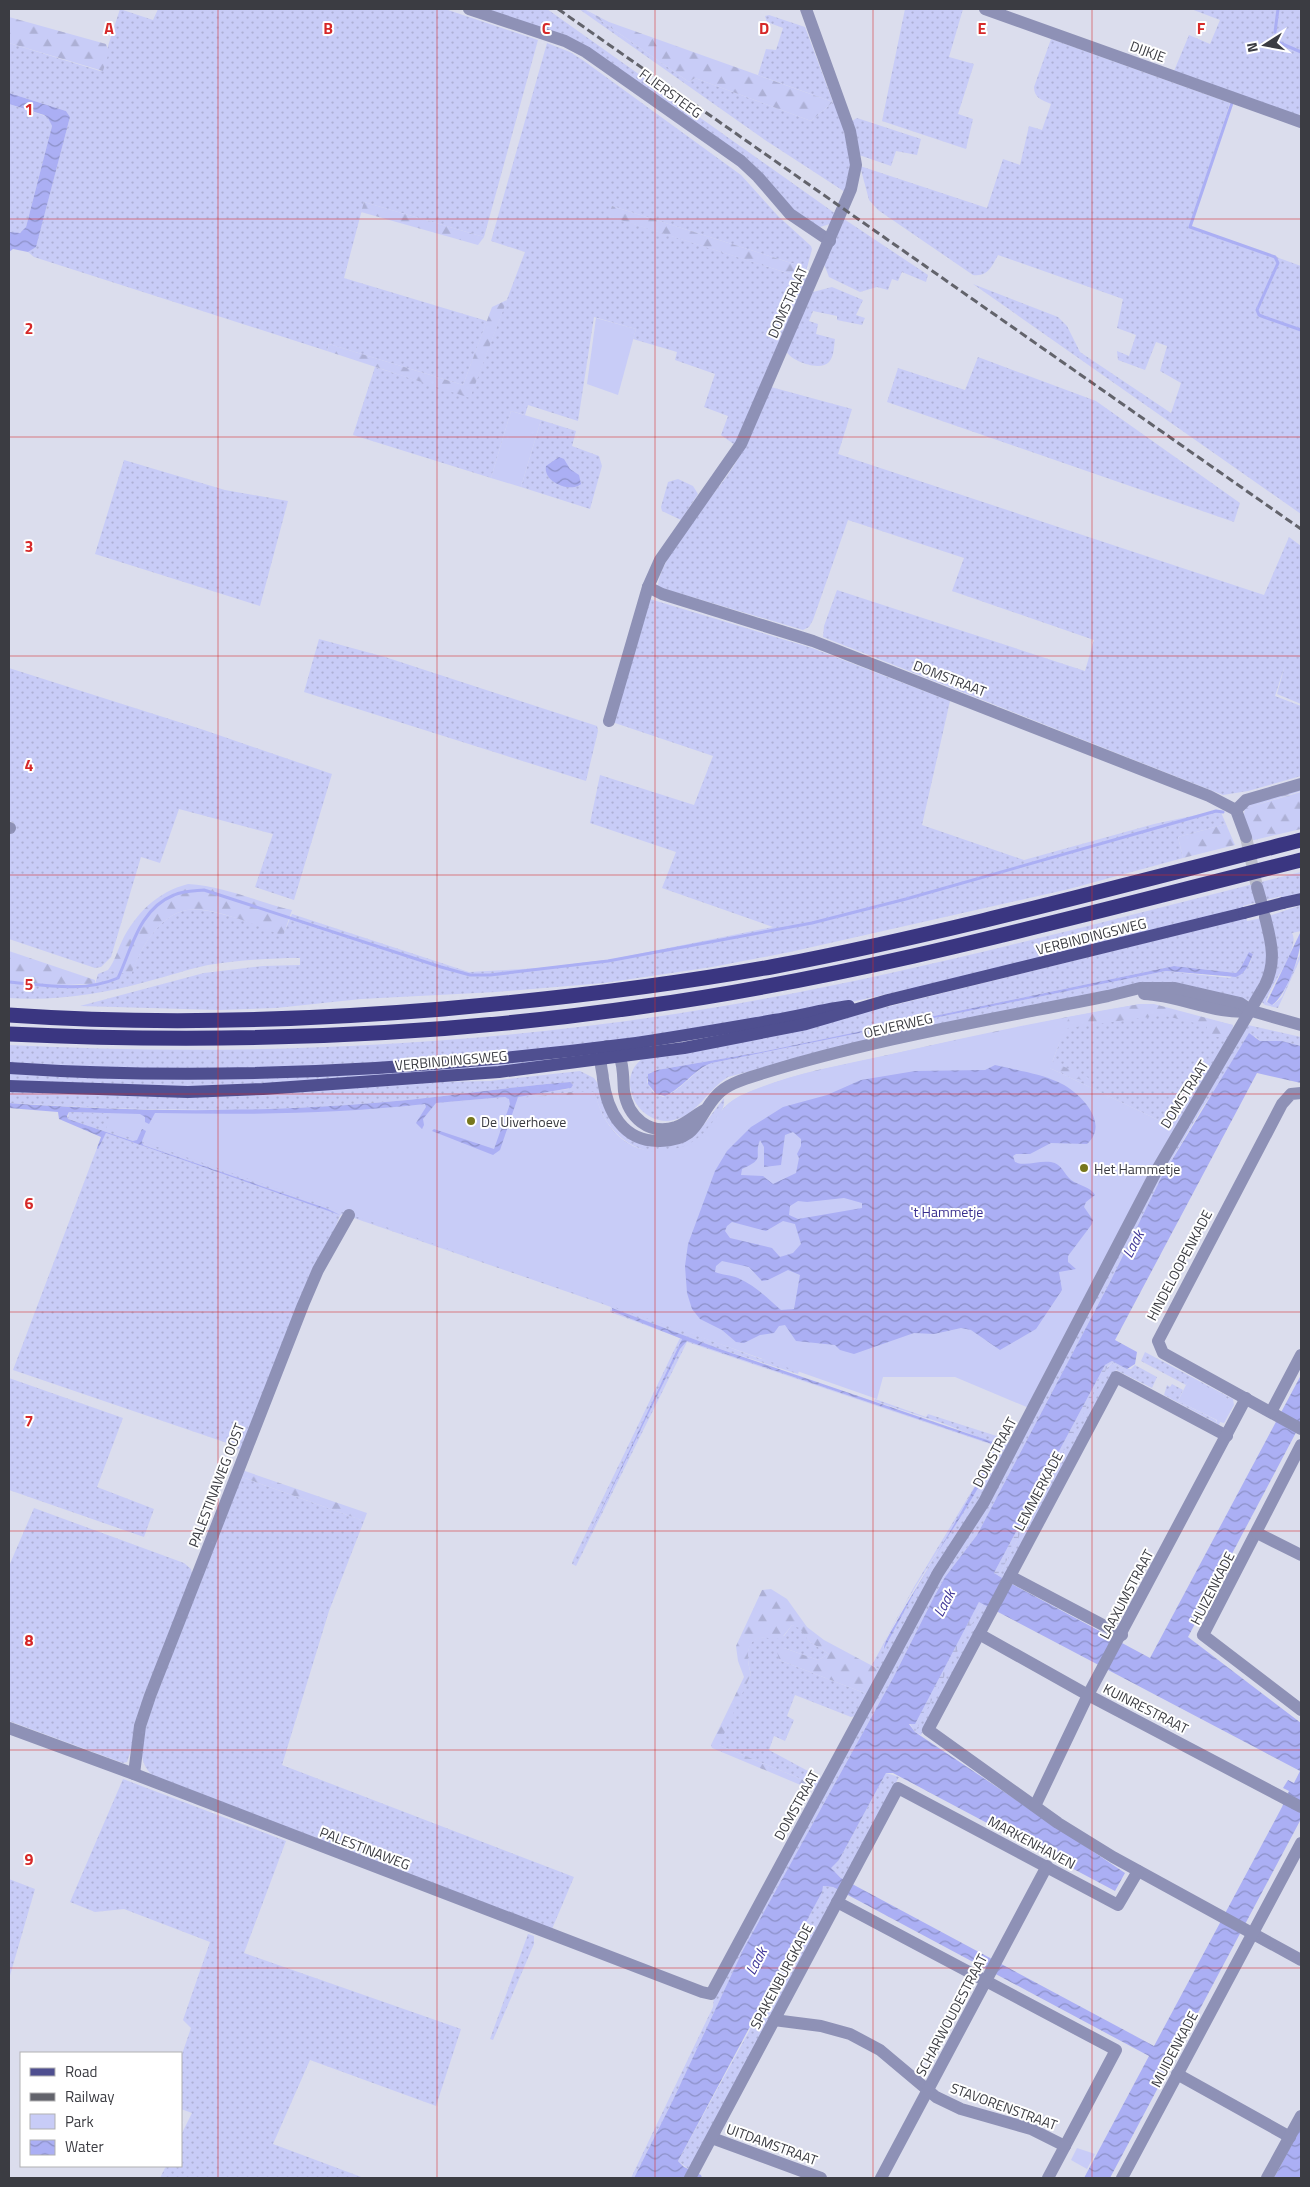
<svg xmlns="http://www.w3.org/2000/svg" width="1310" height="2187" font-family="'Titillium Web',sans-serif">
<defs>
<pattern id="grass-dots" width="8" height="8" patternUnits="userSpaceOnUse" patternTransform="scale(1.25)"><rect width="8" height="8" fill="#c8ccf7"/><path d="M2 2h.1M6 6h.1" fill="none" stroke="#adb0d5" stroke-width="1.8" stroke-linecap="round"/></pattern>
<pattern id="forest-firs" width="22" height="20" patternUnits="userSpaceOnUse" patternTransform="scale(1.25)"><rect width="22" height="20" fill="#c8ccf7"/><path d="M5 1l3.5 6h-7zM16 11l3.5 6h-7z" fill="#adb0d5"/></pattern>
<pattern id="wetland-marsh" width="20" height="14" patternUnits="userSpaceOnUse" patternTransform="scale(1.25)"><rect width="20" height="14" fill="#c8ccf7"/><path d="M1 5h8M5 5V1M11 12h8M15 12V8" fill="none" stroke="#adb0d5"/></pattern>
<pattern id="water-waves" width="16" height="10" patternUnits="userSpaceOnUse" patternTransform="scale(1.25)"><rect width="16" height="10" fill="#abaff4"/><path d="M0 5q4-4 8 0t8 0" fill="none" stroke="#8c90c7"/></pattern>
</defs>
<rect width="100%" height="100%" fill="#dbdded"/>
<g fill="url(#grass-dots)" fill-rule="evenodd">
<polygon points="120,9 153,20 158,9 445,9 538,40 484,237 364,202 344,278 487,321 463,385 329,344 327,351 34,257 28,252 36,246 70,117 66,111 9,93 9,43 100,71 104,68 108,46"/>
<polygon points="488,9 547,9 836,214 830,224 820,227 801,217 602,57"/>
<polygon points="579,9 584,9 689,82 695,78 811,121 833,102 758,75 766,49 776,50 783,28 767,22 765,16 769,15 805,27 833,102 837,102 851,161 845,192 765,140"/>
<polygon points="905,9 963,9 949,57 974,64 958,114 973,119 966,149 882,121"/>
<polygon points="1191,9 1301,9 1301,109 1299,116 1174,71 1189,35 1210,44 1220,20"/>
<path d="M1051,39L1230,103L1190,226L1301,266V514L973,284L1058,317L1067,326L1080,352L1171,413L1181,383L1160,371L1167,346L1156,342L1145,370L1118,360L1117,351L1129,356L1136,335L1117,328L1123,299L998,255C992,266 988,277 973,275L878,210L869,200L860,166L987,208L1003,159L1020,165L1029,126L1042,130L1051,104C1042,100 1034,98 1034,87Z"/>
<polygon points="547,43 570,52 584,61 741,175 778,216 811,246 812,249 807,268 612,206 609,216 806,279 735,445 721,435 728,416 704,407 715,374 675,360 677,352 633,339 636,329 594,317 578,421 528,405 525,415 511,411 491,478 353,435 375,367 470,397 525,252 491,241"/>
<polygon points="9,104 48,117 52,126 26,227 24,231 16,234 9,232"/>
<polygon points="857,118 921,139 917,155 896,151 891,166 859,155 852,121"/>
<polygon points="844,219 928,275 926,282 902,272 898,281 892,279 888,290 877,287 860,292 829,277 824,264"/>
<path d="M832,287L863,300L856,315L865,318L862,325L837,320V316L813,311L809,321L818,324L816,334L835,339C834,346 834,357 829,362C820,372 791,361 786,351L813,292Z"/>
<polygon points="978,357 1096,401 1240,503 1234,522 887,402 898,368 965,390"/>
<path d="M771,387L852,409L838,454L1264,595L1289,537L1301,546V704L1277,694L1285,665L1275,696L1301,706V776L1248,791L1223,795L823,637L824,626L837,590L1085,671L1094,640L952,591L964,558L848,520L813,620L809,627L803,630L658,587C658,558 716,494 733,467C749,443 759,414 771,387Z"/>
<polygon points="541,420 576,431 572,446 599,456 602,466 590,509 521,487"/>
<polygon points="124,460 225,490 288,501 260,606 95,554"/>
<polygon points="678,479 693,486 698,494 681,520 662,511 661,507 668,482"/>
<path d="M650,599L812,648L950,701L922,825L1024,860L1154,824L1220,810L1226,824L1178,837L1183,858L1069,889L790,952L712,967L604,983L496,992L361,999L276,1008L219,1010L80,1006L204,973L263,966L300,965V958C270,958 239,960 208,965C188,969 169,976 149,981C102,994 57,1001 9,998V981L83,985L95,984L98,974L108,970L131,974C140,950 158,915 187,910C209,906 261,926 283,935L292,914L469,972L540,968L613,959L773,927L662,888L676,852L590,823L600,775L694,805L713,756L612,722Z"/>
<polygon points="319,639 385,657 597,726 598,731 586,781 304,692"/>
<polygon points="9,668 204,730 332,774 294,900 255,887 273,834 179,809 160,863 141,857 111,957 101,967 95,968 9,939 9,834 11,834 14,823 9,821"/>
<path d="M1301,872V893L1282,898L1281,896L1243,906V908L946,981L842,1004L747,1022L500,1056L224,1070L9,1065V1045C261,1058 515,1045 763,999C944,966 1123,916 1301,872Z"/>
<path d="M1301,905V931L1292,933C1301,948 1269,986 1266,1002L1273,1005L1282,997L1301,952V957L1278,1008L1265,1005L1262,1002L1269,916Z"/>
<path d="M1246,918L1247,921L1262,918L1268,967L1250,1001L1175,985L841,1047L728,1077C708,1089 697,1115 674,1120C639,1128 614,1080 642,1059L846,1017ZM1249,952L1253,954L1250,963L1230,978L1166,971L712,1063C693,1070 683,1090 663,1097L653,1092L647,1082L649,1073L657,1070L761,1052L1174,966L1236,973L1240,969Z"/>
<polygon points="1140,1004 1233,1025 1228,1052 1179,1130 1050,1068 1069,1017"/>
<polygon points="1248,1025 1301,1037 1301,1046 1282,1041 1260,1041 1255,1036 1202,1108 1161,1178 1111,1280 977,1535 945,1577 934,1597 893,1678 743,1950 673,2100 634,2178 631,2178 713,2007 714,1997 1162,1170"/>
<polygon points="524,1059 574,1061 207,1088 9,1084 9,1071 66,1074"/>
<path d="M580,1071L594,1078L638,1141L702,1127L724,1098C725,1107 721,1113 716,1120C678,1174 609,1156 595,1093L592,1092H570L519,1099L348,1207L346,1215L342,1214L340,1216L242,1451L233,1445L13,1370L97,1148L106,1133L340,1215L143,1145L142,1141H133L68,1119L69,1112L140,1114L436,1103L504,1097L517,1099L521,1095L569,1089L570,1082C504,1087 439,1098 373,1103C252,1113 130,1111 9,1103V1090L490,1081Z"/>
<path d="M355,1210L761,1359L802,1363L798,1374L720,1349L611,1308L612,1311L680,1337L682,1339L576,1563L680,1349L687,1341L992,1444C1002,1466 891,1612 883,1649L929,1566L977,1488L996,1444L942,1423L880,1403L874,1401L875,1399L926,1417L928,1414L1006,1439L1010,1446L880,1670L872,1665L914,1587L982,1474L991,1452L990,1444L687,1342L576,1566L572,1564L573,1560L680,1338L610,1312L611,1307L594,1301L351,1217Z"/>
<polygon points="1145,1352 1229,1397 1228,1399 1190,1378 1186,1385 1141,1361"/>
<polygon points="1112,1363 1123,1369 1131,1369 1135,1365 1157,1377 1152,1388 1116,1370 1004,1580 998,1577 1106,1369"/>
<polygon points="9,1378 123,1418 97,1487 154,1509 144,1537 9,1490"/>
<polygon points="1172,1384 1183,1390 1178,1401 1216,1420 1216,1423 1164,1395 1167,1385 1170,1387"/>
<path d="M239,1476L364,1521L329,1611L282,1765L574,1877L552,1929L154,1777C138,1763 141,1748 144,1728Z"/>
<polygon points="34,1508 184,1563 191,1569 192,1574 127,1762 123,1763 9,1721 9,1566"/>
<polygon points="983,1603 991,1606 921,1735 915,1732 917,1726"/>
<path d="M792,1625L799,1627L810,1642L829,1654L818,1660L784,1648L779,1660L867,1694L855,1716L851,1717L795,1695L787,1716L794,1720L785,1741L774,1736L769,1750L821,1778L818,1786L719,1745V1742L751,1674C747,1662 744,1640 760,1638C768,1636 776,1638 784,1636Z"/>
<polygon points="886,1773 899,1777 844,1880 830,1868 839,1860"/>
<polygon points="123,1779 286,1841 244,1953 461,2029 436,2106 310,2060 273,2144 364,2178 160,2178 166,2166 181,2166 181,2135 192,2113 181,2109 181,2057 191,2028 183,2020 210,1942 124,1909 95,1912 70,1902"/>
<polygon points="9,1879 35,1889 9,1979"/>
<polygon points="823,1886 833,1887 838,1890 690,2170 678,2161 753,2024"/>
<polygon points="528,1934 534,1936 534,1944 493,2040 490,2039"/>
</g>
<g fill="url(#forest-firs)">
<polygon points="584,9 609,22 833,102 811,121 695,78 689,82"/>
<polygon points="9,17 106,44 109,52 103,71 9,43"/>
<polygon points="364,202 484,237 478,245 361,212"/>
<polygon points="612,206 807,268 806,279 608,216"/>
<polygon points="507,300 470,398 327,351 329,344 463,385 492,307"/>
<polygon points="1301,786 1301,791 1250,807 1301,792 1301,829 1250,841 1244,815 1245,805"/>
<polygon points="1226,824 1235,845 1183,858 1178,837"/>
<path d="M188,884C225,886 257,902 292,910L283,936C259,926 212,906 187,910C158,915 140,950 131,975L108,970C115,961 117,951 122,941C136,913 157,892 188,884Z"/>
<polygon points="9,951 95,980 95,984 48,984 9,981"/>
<path d="M1140,1004H1154L1233,1025L1231,1034L1224,1038L1207,1035V1026L1162,1015L1068,1028L1049,1060L1089,1078L1087,1082L1039,1064L692,1157L430,1134L519,1099L570,1092H592L595,1093C602,1125 625,1154 662,1151C681,1150 699,1141 711,1126C718,1119 721,1109 729,1103C742,1093 760,1088 774,1083C812,1069 853,1063 892,1054C974,1035 1057,1018 1140,1004Z"/>
<polygon points="242,1470 367,1513 364,1521 239,1476"/>
<path d="M771,1589L787,1599L807,1627L824,1640L880,1670L867,1694L779,1660L777,1651L784,1648L818,1660L829,1654L810,1642L799,1628L792,1625L781,1639C774,1639 767,1637 761,1638C744,1640 747,1662 751,1674L719,1745L818,1786L815,1791L712,1748L711,1745L744,1677L738,1661L736,1646L762,1590Z"/>
</g>
<g fill="url(#wetland-marsh)">
<polygon points="1112,1361 1129,1369 1123,1369 1112,1363 1108,1366 998,1577 994,1573 1105,1365"/>
<polygon points="979,1602 983,1603 915,1732 910,1724 913,1722"/>
</g>
<g fill="#c8ccf7">
<polygon points="596,318 636,329 618,395 587,384"/>
<polygon points="511,411 541,420 521,487 491,478"/>
<path d="M1069,1017L1050,1068L1179,1130L1029,1408L955,1377H883L877,1399L106,1129L112,1111L371,1107L595,1093C602,1125 625,1154 662,1151C712,1148 708,1111 742,1095C781,1077 824,1069 866,1060C933,1044 1001,1031 1069,1017Z"/>
<polygon points="1190,1377 1228,1399 1229,1397 1233,1399 1234,1405 1224,1423 1220,1422 1219,1425 1216,1423 1217,1420 1178,1401"/>
<polygon points="1077,2148 1095,2154 1087,2169 1071,2160"/>
</g>
<g fill="url(#water-waves)" fill-rule="evenodd">
<polygon points="9,93 66,111 70,117 36,247 28,252 13,249 9,252 9,232 20,233 26,227 52,126 48,118 44,115 9,104"/>
<path d="M559,457L564,459L570,469L579,475L581,484L578,486C566,491 543,481 546,466Z"/>
<path d="M1301,931C1303,949 1288,994 1272,1005L1267,1002Z"/>
<path d="M1249,952L1253,954C1249,964 1246,973 1236,977L1166,971L712,1063C694,1069 683,1088 665,1096L656,1094L648,1084V1074L657,1070L761,1052L1174,966L1236,973L1240,969Z"/>
<path d="M1249,1033L1260,1041H1282L1301,1046V1083L1257,1073L1115,1340L1137,1352L1135,1364L1127,1369L1112,1361L1105,1365L994,1573L1010,1583L1150,1658L1301,1375V1423L1188,1637L1301,1723V1819L1110,2178H1084L1149,2056L833,1887L823,1886L822,1892L678,2161L684,2167L701,2175L702,2178H634L673,2100L743,1950L893,1678L934,1597L945,1577L977,1535L1111,1280L1161,1178ZM979,1602L1300,1771L1294,1783L1288,1780L1283,1788L1289,1791L1282,1807L1154,2046L841,1878L831,1868L839,1860L886,1773H893L1115,1891L1125,1873L915,1732L909,1724H915Z"/>
<path d="M995,1065C1015,1070 1039,1073 1058,1082C1079,1091 1111,1123 1087,1144L1051,1143L1030,1154H1016L1013,1156L1015,1162C1027,1167 1038,1160 1051,1162C1062,1164 1064,1174 1071,1180C1079,1186 1090,1186 1095,1195L1086,1202L1084,1207L1093,1220L1092,1224L1068,1256V1262L1076,1269L1059,1272L1062,1290L1036,1329L1000,1350L971,1330L961,1328L934,1334L914,1333L854,1354L840,1350L835,1345L796,1341L785,1325L779,1326L774,1333L760,1335L744,1343L736,1342L722,1330L700,1319L692,1309L687,1293L685,1266L688,1244L715,1171L727,1151L751,1127L783,1107L827,1095L861,1080L915,1071L985,1070ZM793,1132L801,1139V1146L797,1154L799,1158L796,1173L773,1184L763,1176L741,1175L742,1169C767,1158 753,1157 760,1140L764,1147V1167L781,1165L785,1135ZM844,1198L862,1203V1208L798,1219L789,1215L790,1206L798,1201L807,1202ZM783,1221L795,1224L801,1244L793,1253L780,1257L772,1248L730,1238L725,1231L727,1226L732,1222L766,1231ZM722,1261L749,1267L762,1281L768,1280L788,1270L800,1275L794,1309L781,1310C767,1298 756,1286 738,1278C731,1275 722,1275 715,1272L716,1266Z"/>
<path d="M570,1082L573,1085L571,1088L518,1097L500,1150L493,1155L432,1131L434,1129L494,1149L510,1104L509,1099L505,1097L436,1103L423,1119L424,1125L422,1129L416,1123L426,1107L425,1104C335,1114 246,1115 155,1113L149,1124L145,1122V1117L140,1114L69,1112L67,1116L68,1119L133,1141L137,1140L142,1129L146,1131L142,1141L143,1145L328,1209L340,1215L106,1133L98,1149L97,1148L101,1137L59,1119L58,1112L9,1108V1103C129,1112 253,1113 373,1103C439,1098 504,1087 570,1082Z"/>
<path d="M612,1308L720,1349L996,1443C996,1469 945,1539 930,1565C914,1592 899,1621 884,1649C883,1643 894,1627 898,1619C911,1595 998,1458 992,1444L687,1341L680,1349L576,1563L682,1339L612,1311Z"/>
<polygon points="1301,2127 1301,2178 1274,2178"/>
</g>
<g fill="none" stroke-linecap="round" stroke-linejoin="round">
<g stroke="#abaff4" stroke-width="3">
<polyline points="1275,32 1278,9"/>
<polyline points="1273,40 1301,52"/>
<polyline points="1232,103 1190,227 1275,257 1278,263 1257,310 1259,315 1264,317 1301,330"/>
<path d="M9,982C44,985 84,993 118,978C132,948 139,909 174,895C183,891 195,891 204,890L441,967L470,975H490L608,961L812,923L906,899L1216,811L1223,812"/>
</g>
<polyline stroke="#bbbdcb" stroke-width="12" stroke-dasharray="12 6" stroke-linecap="butt" points="1246,837 1257,887"/>
<g stroke="#8e91b6" stroke-width="12">
<polyline points="469,9 565,41 586,52 741,161 758,177 790,214 830,241"/>
<polyline points="985,9 1301,122"/>
<polyline points="648,587 662,594 813,641 1209,796 1236,810 1246,837"/>
<polyline points="609,721 648,587 660,560 741,444 851,189 856,165 850,131 806,9"/>
<polyline points="1236,810 1246,800 1301,784"/>
<polyline points="9,828 10,828"/>
<polyline points="1257,887 1261,901"/>
<path d="M1144,994C1179,995 1218,1016 1252,1011"/>
<polyline points="1301,1093 1291,1094 1282,1104 1158,1341 1163,1353 1301,1429"/>
<path d="M706,1109C696,1114 687,1123 676,1127C649,1136 628,1117 624,1091C623,1082 624,1064 619,1056C616,1053 611,1049 607,1046C605,1050 602,1056 601,1060C600,1066 603,1073 603,1079C607,1111 623,1142 660,1141C701,1140 696,1116 718,1094C727,1085 739,1081 751,1077C867,1040 989,1020 1108,996L1140,988H1175L1240,1003L1252,1011L1301,1025"/>
<polyline points="1271,1412 1301,1355"/>
<polyline points="1227,1436 1116,1377 928,1730 1058,1823 1113,1857 1301,1960"/>
<polyline points="1301,1445 1203,1635 1301,1710"/>
<polyline points="1257,1533 1301,1555"/>
<polyline points="1010,1576 1122,1635"/>
<polyline points="979,1634 1088,1695 1301,1807"/>
<path d="M9,1728L134,1774L702,1992L711,1994L938,1573L984,1502L1158,1168L1265,985C1277,961 1271,941 1265,917"/>
<polyline points="134,1774 140,1726 150,1696 303,1305 318,1270 349,1215"/>
<polyline points="1035,1806 1088,1695 1246,1398"/>
<polyline points="837,1902 1116,2050 1048,2178"/>
<polyline points="774,2020 821,2026 850,2034 880,2050 936,2097 961,2109 1031,2129 1065,2146"/>
<polyline points="1177,2074 1290,2137"/>
<polyline points="712,2138 821,2178"/>
<polyline points="690,2178 898,1788 1118,1905 1138,1871"/>
<polyline points="881,2178 1047,1866"/>
<polyline points="1122,2178 1301,1843"/>
<polyline points="1267,2178 1301,2116"/>
</g>
<g stroke="#4f4f90" stroke-width="12">
<polyline points="1283,903 1301,899"/>
<path d="M9,1068C217,1082 428,1070 636,1043C682,1036 728,1028 774,1020C799,1016 824,1009 849,1006"/>
<polyline points="9,1086 188,1092 263,1089 499,1072 684,1048 806,1024 888,1000 1244,913"/>
</g>
<g stroke="#3a3681" stroke-width="15">
<path d="M9,1015C153,1025 299,1021 443,1009C555,999 666,986 776,966C953,932 1127,884 1301,840"/>
<path d="M9,1034C221,1044 435,1037 646,1006C868,975 1084,914 1301,860"/>
</g>
<polyline stroke="#62636b" stroke-width="3" stroke-dasharray="8 4" stroke-linecap="butt" points="558,9 1301,529"/>
<polyline stroke="#4f4f90" stroke-width="12" points="1244,913 1283,903"/>
</g>
<path fill="none" stroke="#d62828" stroke-width="1" stroke-opacity="0.55" d="M218,9V2178M437,9V2178M655,9V2178M873,9V2178M1092,9V2178M9,219H1301M9,437H1301M9,656H1301M9,875H1301M9,1094H1301M9,1312H1301M9,1531H1301M9,1750H1301M9,1968H1301"/>
<g fill="#77771d" stroke="#fff" stroke-width="2">
<circle cx="471" cy="1121" r="5"/>
<circle cx="1084" cy="1168" r="5"/>
</g>
<g text-anchor="middle" dominant-baseline="central" stroke-width="4" stroke-linejoin="round" paint-order="stroke">
<g font-size="14" fill="#3b3c42" stroke="#fff">
<text transform="translate(1148 51) rotate(20)">DIJKJE</text>
<text transform="translate(671 93) rotate(36)">FLIERSTEEG</text>
<text transform="translate(787 302) rotate(-66)">DOMSTRAAT</text>
<text transform="translate(950 678) rotate(21)">DOMSTRAAT</text>
<text transform="translate(1091 936) rotate(-14)">VERBINDINGSWEG</text>
<text transform="translate(898 1025) rotate(-13)">OEVERWEG</text>
<text transform="translate(451 1060) rotate(-5)">VERBINDINGSWEG</text>
<text transform="translate(1184 1094) rotate(-58)">DOMSTRAAT</text>
<text transform="translate(1179 1265) rotate(-62)">HINDELOOPENKADE</text>
<text transform="translate(994 1452) rotate(-62)">DOMSTRAAT</text>
<text transform="translate(216 1485) rotate(-69)">PALESTINAWEG OOST</text>
<text transform="translate(1038 1491) rotate(-62)">LEMMERKADE</text>
<text transform="translate(1212 1588) rotate(-63)">HUIZENKADE</text>
<text transform="translate(1126 1594) rotate(-62)">LAAXUMSTRAAT</text>
<text transform="translate(1146 1708) rotate(27)">KUINRESTRAAT</text>
<text transform="translate(796 1805) rotate(-61)">DOMSTRAAT</text>
<text transform="translate(1032 1842) rotate(28)">MARKENHAVEN</text>
<text transform="translate(365 1848) rotate(21)">PALESTINAWEG</text>
<text transform="translate(781 1976) rotate(-62)">SPAKENBURGKADE</text>
<text transform="translate(951 2015) rotate(-62)">SCHARWOUDESTRAAT</text>
<text transform="translate(1174 2049) rotate(-62)">MUIDENKADE</text>
<text transform="translate(1004 2106) rotate(20)">STAVORENSTRAAT</text>
<text transform="translate(772 2144) rotate(20)">UITDAMSTRAAT</text>
</g>
<g font-size="14" fill="#3b3c42" stroke="#fff" text-anchor="start">
<text x="481" y="1121">De Uiverhoeve</text>
<text x="1094" y="1168">Het Hammetje</text>
</g>
<g font-size="14" fill="#392f8f" stroke="#fff">
<text x="947" y="1211">'t Hammetje</text>
</g>
<g font-size="15" font-style="italic" fill="#403798" stroke="#fff">
<text transform="translate(1133 1244) rotate(-62)">Laak</text>
<text transform="translate(944 1603) rotate(-62)">Laak</text>
<text transform="translate(756 1961) rotate(-62)">Laak</text>
</g>
</g>
<g font-size="16" text-anchor="middle" font-weight="bold" fill="#d62828" stroke="#fff" stroke-width="4" stroke-linejoin="round" paint-order="stroke">
<text x="109" y="34">A</text>
<text x="328" y="34">B</text>
<text x="546" y="34">C</text>
<text x="764" y="34">D</text>
<text x="982" y="34">E</text>
<text x="1201" y="34">F</text>
<text x="29" y="115">1</text>
<text x="29" y="334">2</text>
<text x="29" y="552">3</text>
<text x="29" y="771">4</text>
<text x="29" y="990">5</text>
<text x="29" y="1209">6</text>
<text x="29" y="1427">7</text>
<text x="29" y="1646">8</text>
<text x="29" y="1865">9</text>
</g>
<rect width="1310" height="2187" fill="none" stroke="#3b3c42" stroke-width="20"/>
<rect x="20" y="2052" width="162" height="115" fill="#ffffff" stroke="#b1b1b3"/>
<rect x="30" y="2068" width="25" height="8" fill="#4f4f90" stroke="#b1b1b3"/>
<text x="65" y="2077" font-size="15" fill="#3b3c42">Road</text>
<rect x="30" y="2093" width="25" height="8" fill="#62636b" stroke="#b1b1b3"/>
<text x="65" y="2102" font-size="15" fill="#3b3c42">Railway</text>
<rect x="30" y="2114" width="25" height="15" fill="#c8ccf7" stroke="#b1b1b3"/>
<text x="65" y="2127" font-size="15" fill="#3b3c42">Park</text>
<rect x="30" y="2140" width="25" height="15" fill="url(#water-waves)" stroke="#b1b1b3"/>
<text x="65" y="2152" font-size="15" fill="#3b3c42">Water</text>
<g transform="translate(1265 45) rotate(259)" stroke="#ffffff" stroke-width="4" paint-order="stroke">
<path d="M0-4L9 19L0 12L-9 19Z" fill="#3b3c42"/>
<text y="-8" font-size="14" font-weight="bold" text-anchor="middle" fill="#3b3c42">N</text>
</g>
</svg>
